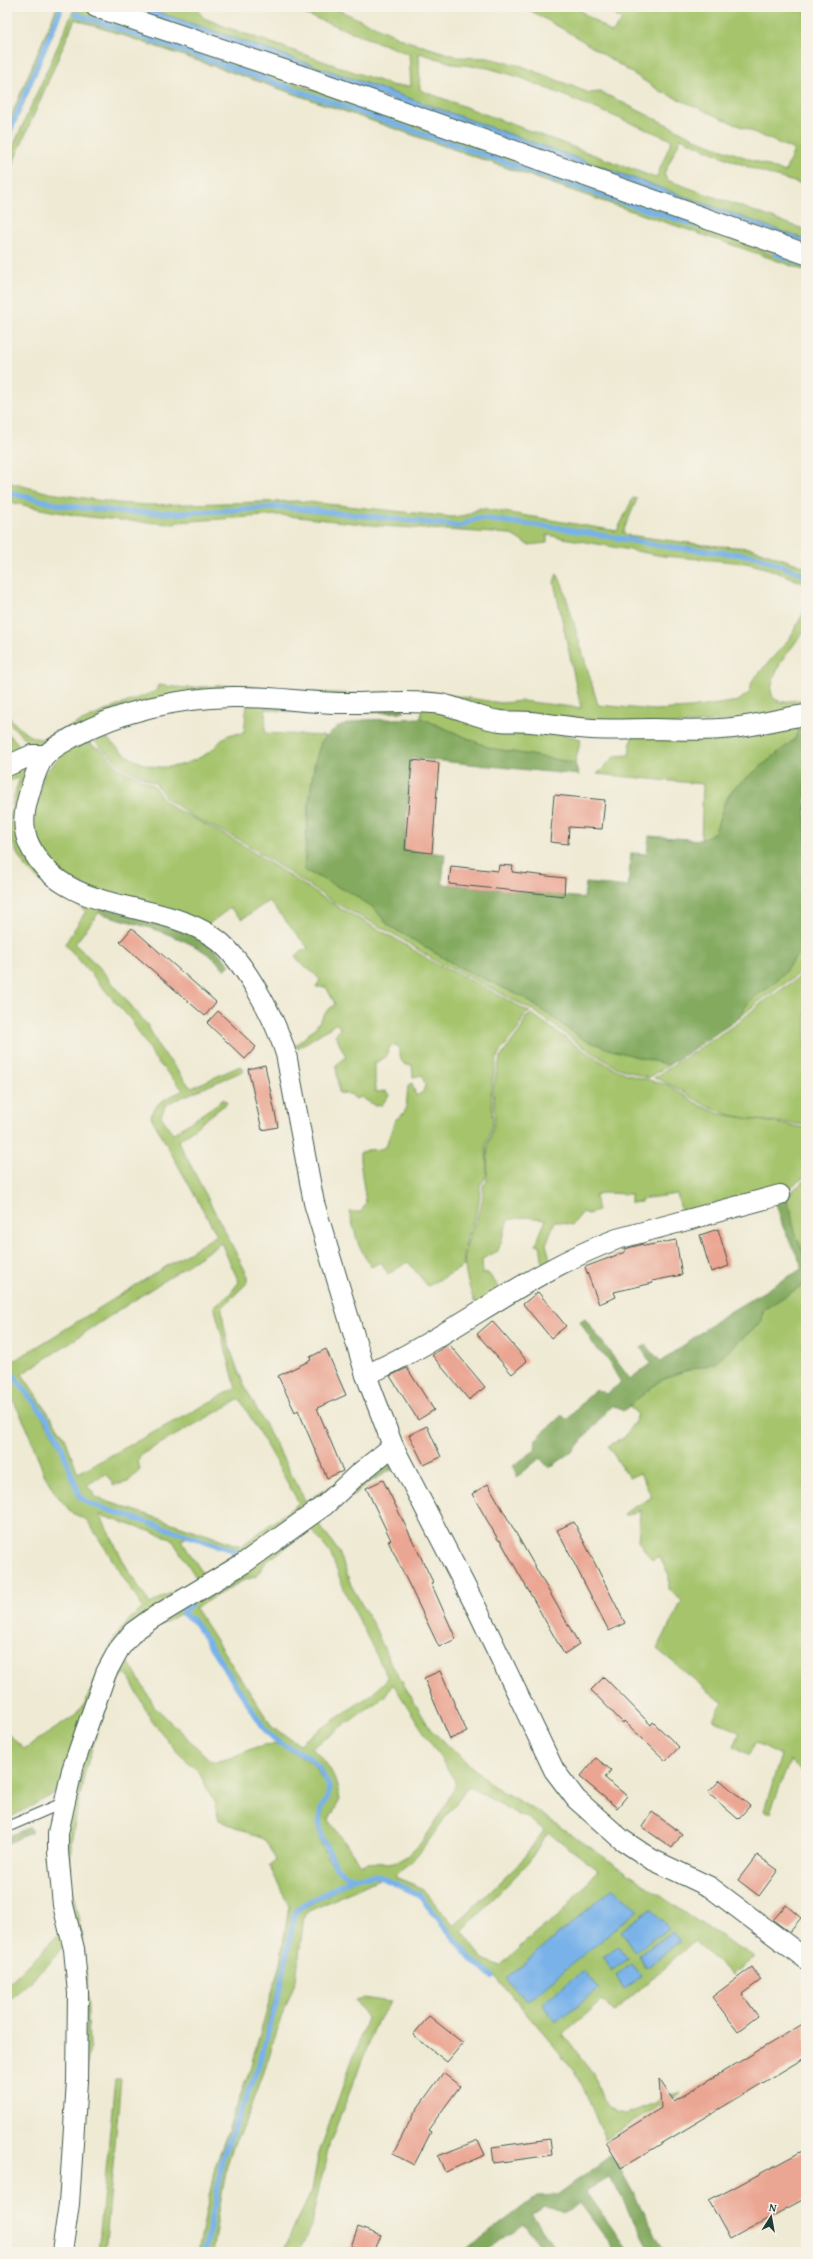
<svg xmlns="http://www.w3.org/2000/svg" width="813" height="2259" font-family="'Gentium Book Plus',serif">
<rect width="100%" height="100%" fill="#f7f3e8"/>
<filter id="ink" filterUnits="userSpaceOnUse"><feTurbulence type="fractalNoise" baseFrequency=".025" numOctaves="2"/><feDisplacementMap in="SourceGraphic" scale="8" xChannelSelector="R" yChannelSelector="G"/><feConvolveMatrix kernelMatrix="1 2 1 2 8 2 1 2 1" color-interpolation-filters="sRGB"/></filter>
<filter id="wash" filterUnits="userSpaceOnUse"><feTurbulence type="fractalNoise" baseFrequency=".012" numOctaves="4" result="noise"/><feDisplacementMap in="SourceGraphic" scale="16" xChannelSelector="R" yChannelSelector="G"/><feGaussianBlur stdDeviation="0.9" result="paint"/><feColorMatrix in="noise" values="0 0 0 0 0 0 0 0 0 0 0 0 0 0 0 0 0 1.4 0 .05"/><feComposite in="paint" operator="in"/></filter>
<g filter="url(#wash)">
<rect width="100%" height="100%" fill="#efead4"/>
<g fill="#a5c46c" stroke="#628050" fill-rule="evenodd">
<polygon points="57,7 63,7 59,11 7,134 7,126"/>
<path d="M75,7H84L92,13L806,260V264C741,239 674,219 608,196C431,136 254,73 77,13L75,14L608,199L707,230L806,267V271C741,247 676,226 611,204C432,142 254,79 75,19L7,177V164L13,147Z"/>
<path d="M143,7H200L198,11L204,18L226,27L394,86H411L409,54L286,7H332L407,41L458,57L488,58L522,66L589,93L601,92L698,140L785,172L794,150L660,91L575,36L524,7H575L612,33L622,20L602,7H806V185C763,175 722,157 681,138L664,174L667,180L806,230V240L414,100ZM419,53L455,64L488,68L519,77L672,140L656,178L420,90Z"/>
<polygon points="61,12 62,12 7,143 7,140"/>
<polygon points="7,482 50,493 117,503 149,505 299,501 452,517 466,515 480,508 617,531 633,498 637,499 623,532 627,535 705,545 751,548 806,567 806,574 756,555 669,545 560,526 477,517 460,525 283,506 180,512 122,511 60,504 7,491"/>
<path d="M7,494L60,507L121,514L180,515L283,509L460,528L477,519L559,529L669,548L755,558L806,577V584L769,569L746,563L663,556L547,535V543L528,545L510,534L381,526L279,515L177,522L175,524C118,521 62,516 7,501Z"/>
<path d="M557,574L562,583L598,705L654,710L691,708L738,701L750,692L752,681L790,638L806,608V628L781,662L774,677L771,690L773,698L781,702L806,699V708L749,719L668,725L224,691L44,748L31,745L7,721V715C17,725 26,738 41,739L105,711L156,691L158,685L185,688L235,685L289,691L358,694L417,690L501,703L522,701L581,708L554,582Z"/>
<path d="M247,703L266,704L265,733L326,736C308,754 306,842 304,870L353,894L374,908L388,925L457,966L523,997L583,1039L631,1055L669,1065L648,1078L616,1067L583,1047L534,1011L458,971L443,966L397,936L335,903L240,840L193,817L166,798L155,783L122,767L89,736L100,730C132,768 164,779 208,753C215,749 221,738 229,735C233,733 239,734 244,733Z"/>
<polygon points="422,706 543,729 581,739 575,763 490,748 421,718"/>
<polygon points="793,722 798,731 795,739 733,789 725,802 715,832 701,840 703,784 597,774 615,756 629,755 632,736"/>
<polygon points="7,732 23,749 7,762 7,751 10,746"/>
<path d="M85,737L93,746L102,750L120,769L153,785L164,800L172,807L238,842L334,905L396,939L442,968L457,973L530,1012L524,1015L519,1028L500,1052L497,1059L491,1088L493,1122L486,1146L487,1170L485,1179L480,1185C482,1208 470,1226 464,1246C463,1252 464,1260 464,1266L428,1286L408,1262L388,1274L381,1262L371,1267L359,1246L349,1212H361L366,1203L360,1161V1153L367,1150L381,1149L386,1146L395,1120L404,1113L406,1108L408,1086L412,1083L416,1096L423,1092L425,1085L422,1075L413,1077L412,1065H405L401,1060L398,1045L390,1046L386,1057L375,1063V1092L386,1091L389,1095L382,1105L375,1106L361,1097L356,1099L350,1094L339,1093L336,1065L346,1057L335,1035L340,1029L337,1023L298,1048L295,1046L314,1029L326,1012L335,1004L326,987H316L320,980C312,970 302,966 295,956L308,948L269,901L242,919L230,908L206,926L107,897L51,869L30,826L44,774L65,751Z"/>
<path d="M30,762L24,841L103,907L75,944L100,968L148,1026L159,1047L191,1088L240,1066L243,1071L171,1102L165,1106L161,1116L173,1134L224,1099L227,1103L178,1141L248,1276V1282L222,1308C223,1334 234,1361 244,1385L306,1502L331,1486L334,1489L240,1554L237,1550L91,1503L81,1496L60,1440L48,1419L7,1365V1352L14,1361L217,1235L151,1117C154,1100 170,1098 183,1090L155,1059L131,1020L65,944L86,911C46,886 5,868 11,812C12,800 17,788 20,777L7,782V774ZM221,1243L239,1282L228,1296L214,1306L236,1388L78,1473L65,1438L22,1374ZM240,1399L299,1503L241,1546L97,1498L87,1485L106,1474L114,1485L128,1482L140,1470L138,1461L142,1454Z"/>
<polygon points="806,944 806,969 758,1002 738,1019 746,1006 757,995 770,987 782,975"/>
<path d="M806,973V1125C775,1121 740,1121 711,1108C691,1099 675,1084 654,1078L739,1022L760,1004Z"/>
<path d="M532,1014L581,1049L615,1069L633,1076L668,1085L701,1106L720,1114L806,1128V1176L785,1191L683,1218L677,1194L642,1199L641,1202L631,1203V1194L602,1193L595,1196L598,1211L588,1214L583,1212L572,1225L555,1221L546,1244L552,1266L544,1270L540,1245L536,1244L546,1219L525,1217L508,1220L498,1251L482,1259L483,1274L488,1273L503,1292L478,1310C470,1292 461,1266 466,1247C471,1226 485,1208 483,1185L487,1181L488,1146L495,1121L493,1088L500,1058L522,1028L526,1017Z"/>
<polygon points="806,1180 806,1258 794,1232 791,1211 785,1196"/>
<polygon points="806,1283 806,1775 790,1760 770,1813 764,1811 781,1755 755,1742 749,1755 734,1746 740,1733 713,1719 723,1703 657,1649 682,1601 669,1589 669,1575 659,1556 652,1560 638,1541 640,1510 626,1516 624,1513 652,1497 640,1473 629,1478 608,1446 625,1437 638,1415 629,1406 658,1382 678,1373 715,1363 762,1321 763,1310"/>
<path d="M7,1370C33,1403 54,1429 69,1469C75,1486 75,1495 90,1505L188,1537L181,1540L204,1575L236,1553L241,1559L136,1625L65,1788L7,1819V1733L24,1749L76,1715L85,1703L115,1637L130,1619L143,1608L87,1520L72,1513L55,1493L44,1474L26,1426L7,1388ZM100,1515L171,1538L197,1579L150,1604L128,1570Z"/>
<path d="M313,1518L318,1523L339,1552L351,1585L375,1628L389,1660L431,1730L493,1786L540,1813L706,1927L755,1957L732,1975L694,1941L614,2012L602,2000L563,2035L594,2074L602,2097L608,2106L616,2112L626,2114L655,2103L666,2095L681,2093L605,2139L579,2078L547,2037L493,1974L475,1961L419,1893L376,1874L356,1876L348,1874L338,1868L323,1838L320,1821L323,1810L329,1797L330,1786L320,1768L310,1756L280,1742L267,1730L195,1620L184,1613L193,1604ZM311,1529L330,1553L346,1594L388,1678L372,1694L299,1744L273,1728L195,1608L242,1581L257,1576L266,1562ZM393,1684L457,1784C443,1806 424,1852 397,1861C382,1866 376,1859 361,1865L329,1820L340,1800C336,1775 330,1766 312,1748L384,1697ZM468,1786L519,1815L525,1816L544,1830L523,1859L454,1926L422,1888L395,1877L422,1850ZM548,1832L598,1870L559,1916L536,1932L500,1966L483,1959L462,1931L528,1863ZM673,1933L680,1941L646,1968L639,1955Z"/>
<path d="M245,1566L247,1569L191,1602L180,1614L147,1633L135,1645L127,1659L155,1707L211,1761C234,1763 255,1740 278,1745C283,1746 288,1750 292,1752C311,1762 311,1760 322,1779C324,1781 327,1784 327,1787C330,1796 320,1809 318,1819C315,1839 331,1874 352,1878L294,1910L278,1989L268,2020L264,2042L258,2064L220,2159L215,2201L202,2252H198L215,2167L249,2072L280,1964L289,1906L269,1865L276,1860L265,1840L219,1820L214,1802L198,1770L179,1754L151,1720L130,1679L125,1674L120,1677L99,1725L84,1775L71,1842L70,1879L82,1935L87,1983L89,2045L71,2252H67L86,2028L83,1978L77,1927L66,1880L65,1846L68,1814L73,1790L93,1727L124,1651L136,1635Z"/>
<polygon points="376,1877 379,1879 309,1911 304,1916 296,1980 282,2015 266,2066 249,2114 233,2146 227,2165 212,2252 205,2252 218,2202 223,2159 267,2043 271,2021 281,1990 296,1912 357,1879"/>
<polygon points="61,1932 65,1934 73,1969 73,2068 69,2068 71,1991 67,1948 62,1947 51,1962 7,2002 7,1985"/>
<polygon points="362,1998 391,2002 378,2020 330,2142 310,2228 299,2252 282,2252 312,2191 318,2156 367,2018 355,2000"/>
<polygon points="115,2079 121,2079 105,2252 98,2252"/>
</g>
<g fill="#84aa60" stroke="#52744a">
<polygon points="266,704 404,706 404,712 306,714 265,709"/>
<polygon points="421,718 490,748 575,763 579,775 411,758 404,850 445,854 442,884 584,898 586,883 628,887 631,853 647,854 649,836 701,840 715,832 725,802 733,789 795,739 798,731 793,722 806,719 806,944 782,975 770,987 757,995 746,1006 738,1019 669,1065 611,1050 583,1039 523,997 457,966 388,925 374,908 353,894 304,870 309,808 314,768 321,742 337,727 363,720"/>
<path d="M103,907L205,938L230,965L225,970C202,939 136,924 99,913Z"/>
<polygon points="785,1196 791,1211 794,1232 806,1258 806,1283 763,1310 762,1321 715,1363 678,1373 658,1382 623,1411 612,1405 572,1452 549,1468 540,1458 517,1477 513,1466 535,1450 536,1439 562,1415 567,1420 595,1389 606,1394 621,1383 607,1358 596,1349 580,1321 585,1319 630,1379 651,1363 641,1348 646,1345 661,1362 723,1316 803,1268 783,1227 775,1200"/>
<polygon points="391,1461 395,1468 367,1484 318,1523 313,1518"/>
<polygon points="30,1827 32,1832 7,1844 7,1837"/>
<polygon points="610,2156 618,2165 665,2252 650,2252 610,2176 586,2191 629,2252 616,2252 580,2203 564,2213 545,2206 532,2215 558,2252 544,2252 523,2224 485,2252 463,2252 537,2196 557,2195"/>
</g>
<g fill="#79b2e9" stroke="#4c788e">
<polygon points="125,7 143,7 414,100 806,240 806,244"/>
<polygon points="613,1888 638,1910 527,2001 506,1979"/>
<polygon points="651,1909 669,1928 635,1952 621,1931"/>
<polygon points="672,1932 680,1941 647,1968 639,1955"/>
<polygon points="618,1946 628,1959 611,1971 603,1957"/>
<polygon points="631,1964 641,1976 624,1989 616,1975"/>
<polygon points="583,1971 600,1989 555,2022 543,2003"/>
</g>
<g fill="none" stroke-linecap="round" stroke-linejoin="round">
<g stroke="#79b2e9" stroke-width="5.5">
<polyline points="76,14 609,198 699,226"/>
<polyline points="7,138 60,11"/>
<polyline points="776,254 806,265"/>
<polyline points="7,492 60,505 122,512 180,513 283,507 460,526 477,518 560,528 669,547 755,556 806,575"/>
<polyline points="7,1367 47,1419 59,1440 80,1497 90,1504 236,1551 243,1561"/>
<polyline points="190,1605 182,1613 194,1621 266,1731 279,1743 309,1757 319,1768 329,1786 328,1796 321,1809 319,1821 322,1838 337,1869 348,1876 356,1877 376,1875 418,1894 474,1962 492,1976"/>
<polyline points="204,2252 216,2201 222,2159 259,2064 280,1990 295,1911 309,1902 356,1877"/>
</g>
</g>
<g id="blocks">
<g fill="#eba693">
<polygon points="412,760 439,763 432,853 405,850"/>
<polygon points="554,795 605,800 602,829 569,827 568,844 550,842"/>
<polygon points="499,865 513,866 512,872 565,878 564,896 449,884 451,866 498,871"/>
<polygon points="132,928 216,1002 205,1016 120,942"/>
<polygon points="218,1011 256,1047 245,1059 207,1023"/>
<polygon points="265,1065 278,1127 262,1130 248,1069"/>
<polygon points="718,1229 729,1266 711,1272 700,1235"/>
<polygon points="676,1240 682,1275 652,1281 653,1283 614,1292 616,1297 599,1304 585,1267 625,1252 625,1249 643,1244 644,1246"/>
<polygon points="538,1292 566,1326 551,1338 523,1304"/>
<polygon points="492,1321 527,1361 512,1374 477,1334"/>
<polygon points="449,1344 485,1387 469,1400 432,1355"/>
<polygon points="326,1349 346,1395 317,1408 343,1471 327,1478 298,1410 295,1412 278,1376 311,1360 310,1357"/>
<polygon points="407,1368 434,1410 418,1420 390,1376"/>
<polygon points="427,1426 441,1457 424,1465 409,1435"/>
<polygon points="383,1480 433,1582 431,1583 456,1639 439,1647 388,1541 391,1540 366,1488"/>
<polygon points="488,1484 579,1644 564,1654 500,1540 499,1541 472,1494"/>
<polygon points="574,1522 625,1623 609,1631 557,1530"/>
<polygon points="440,1671 467,1732 450,1739 424,1678"/>
<polygon points="604,1677 651,1725 653,1722 679,1747 666,1761 624,1721 623,1723 591,1690"/>
<polygon points="596,1758 611,1770 605,1778 627,1796 617,1808 580,1777"/>
<polygon points="720,1780 750,1806 738,1819 708,1793"/>
<polygon points="652,1812 682,1834 672,1848 642,1827"/>
<polygon points="757,1855 778,1870 759,1896 738,1880"/>
<polygon points="786,1905 801,1918 789,1932 773,1920"/>
<polygon points="752,1967 761,1980 742,1994 758,2016 738,2031 712,1997"/>
<polygon points="429,2016 463,2043 447,2062 413,2035"/>
<polygon points="806,2022 806,2057 621,2168 606,2142 661,2108 659,2079 674,2101"/>
<polygon points="443,2073 460,2086 428,2130 431,2132 414,2165 393,2154 414,2113"/>
<polygon points="550,2139 552,2155 494,2163 492,2147"/>
<polygon points="478,2140 485,2155 445,2172 438,2156"/>
<polygon points="806,2149 806,2198 730,2239 709,2201"/>
<polygon points="358,2227 381,2236 374,2252 349,2252"/>
</g>
</g>
</g>
<g filter="url(#ink)">
<use href="#blocks" fill-opacity="0" stroke="#3e574c" stroke-width="1"/>
<g fill="none" stroke-linecap="round" stroke-linejoin="round">
<defs>
<polyline id="lane" points="7,1827 65,1802"/>
<g id="street">
<polyline points="96,7 308,78 806,254"/>
<path d="M806,715C782,718 758,725 733,728C707,731 680,730 653,729C633,729 612,730 592,729C572,728 551,724 531,722C521,721 510,722 500,721C480,719 461,708 441,704C408,699 370,704 337,703C302,702 267,696 232,697C178,698 120,711 73,737C64,742 54,747 47,754C40,760 36,773 33,781C26,803 19,824 30,846C64,916 155,898 212,936C243,956 275,1019 286,1054L314,1203L366,1375L393,1446L478,1611L554,1770L576,1799L621,1839L651,1859L710,1887L806,1959"/>
<polyline points="7,766 32,755 46,755"/>
<path d="M366,1375C453,1336 527,1272 617,1239L780,1195"/>
<polyline points="62,2252 69,2204 77,2081 78,1993 74,1949 63,1905 58,1852 58,1833 72,1770 106,1673 119,1649 133,1632 151,1619 244,1563 325,1505 357,1475 393,1446"/>
</g>
</defs>
<use href="#lane" stroke="#3e574c" stroke-width="12"/>
<use href="#street" stroke="#3e574c" stroke-width="22"/>
<use href="#lane" stroke="#fff" stroke-width="10"/>
<use href="#street" stroke="#fff" stroke-width="20"/>
</g>
</g>
<rect width="813" height="2259" fill="none" stroke="#f7f3e8" stroke-width="24"/>
<g transform="translate(771 2217) rotate(11)" stroke="#f7f3e8" stroke-width="3" paint-order="stroke">
<path d="M0-3L7 15L0 10L-7 15Z" fill="#1f3d34"/>
<text y="-6" font-size="11" font-weight="bold" text-anchor="middle" fill="#1f3d34">N</text>
</g>
</svg>
